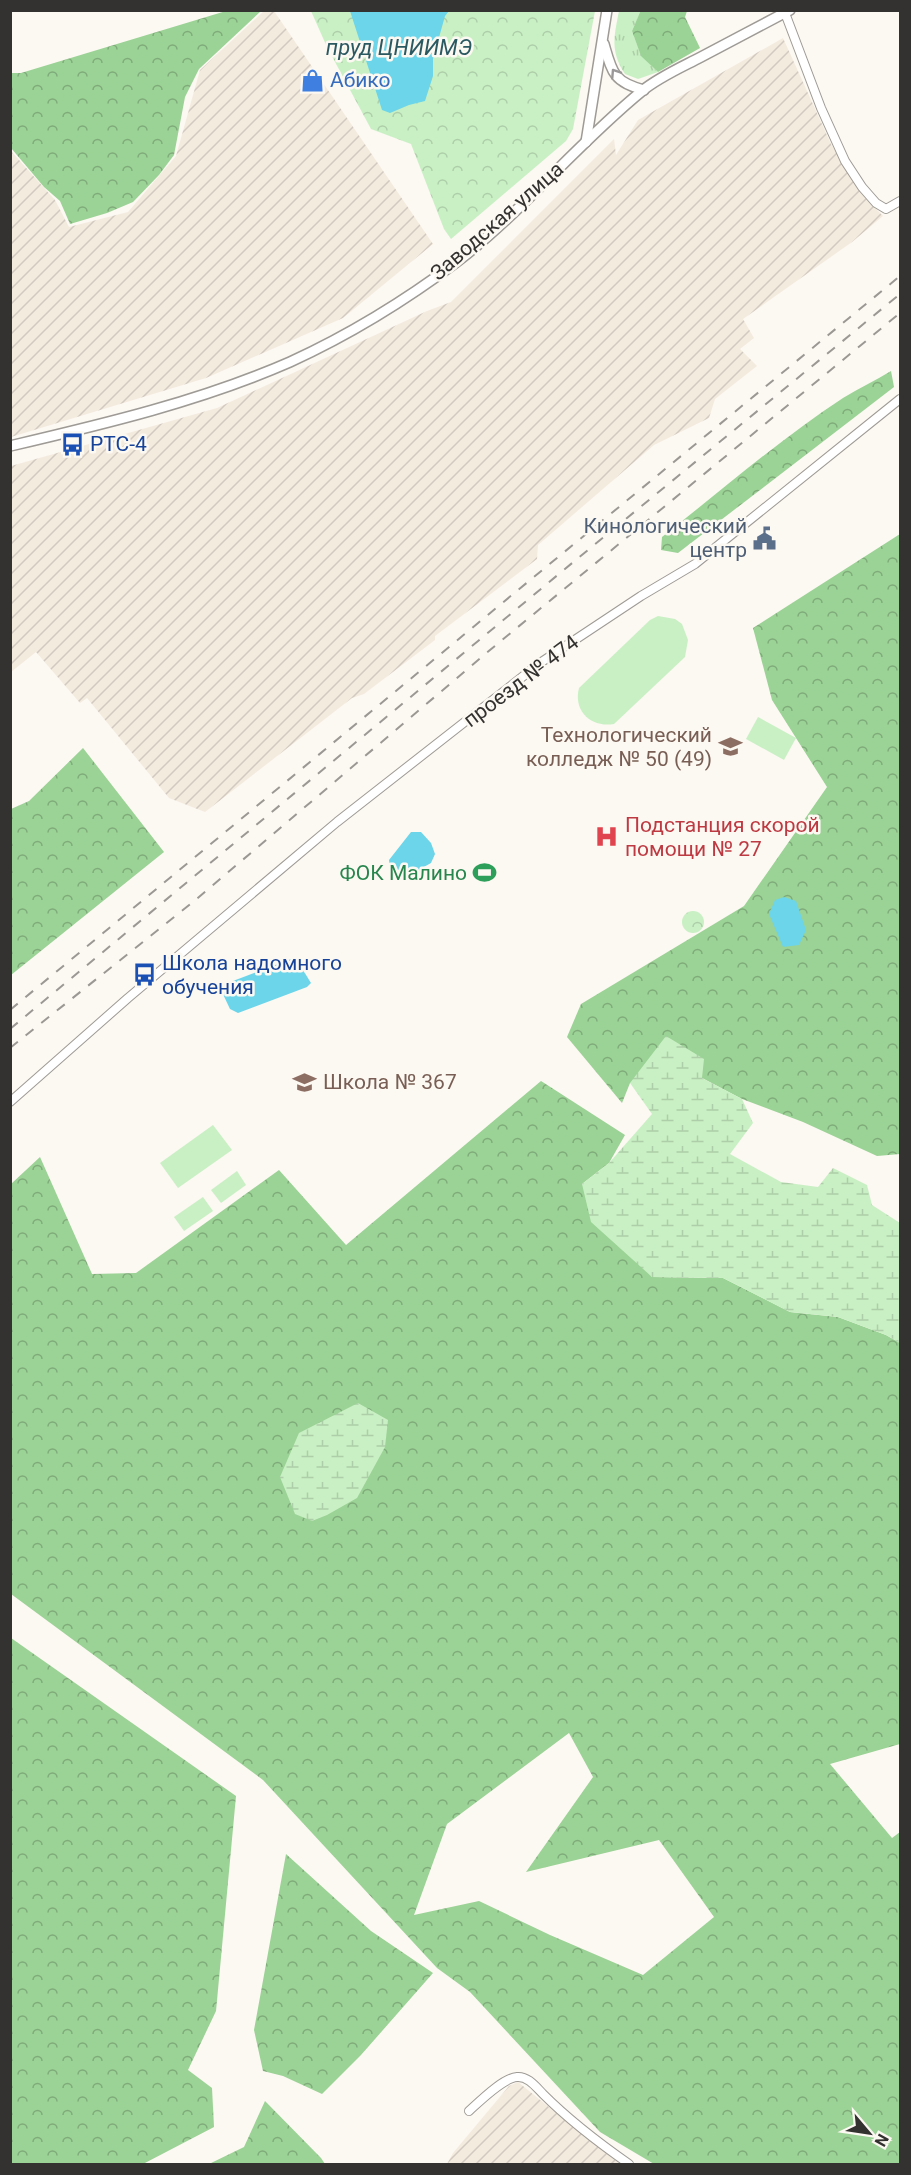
<svg xmlns="http://www.w3.org/2000/svg" width="911" height="2175" font-family="Roboto,sans-serif">
<defs>
<pattern id="industrial-furrows" width="10" height="10" patternUnits="userSpaceOnUse" patternTransform="scale(1.5)"><rect width="10" height="10" fill="#f4ebdf"/><path d="M-1 1l2-2M0 10L10 0M9 11l2-2" fill="none" stroke="#d2cac0"/></pattern>
<pattern id="grass-tufts" width="24" height="20" patternUnits="userSpaceOnUse" patternTransform="scale(1.5)"><rect width="24" height="20" fill="#c9f0c4"/><path d="M3 7l-1-3M5 7V3M7 7l1-3M15 17l-1-3M17 17v-4M19 17l1-3" fill="none" stroke="#adcea9"/></pattern>
<pattern id="forest-crowns" width="20" height="18" patternUnits="userSpaceOnUse" patternTransform="scale(1.5)"><rect width="20" height="18" fill="#9bd295"/><path d="M2 6a3 3 0 1 1 6 0M12 15a3 3 0 1 1 6 0" fill="none" stroke="#7fab7a"/></pattern>
<pattern id="wetland-marsh" width="20" height="14" patternUnits="userSpaceOnUse" patternTransform="scale(1.5)"><rect width="20" height="14" fill="#c9f0c4"/><path d="M1 5h8M5 5V1M11 12h8M15 12V8" fill="none" stroke="#adcea9"/></pattern>
<pattern id="park-crowns" width="20" height="18" patternUnits="userSpaceOnUse" patternTransform="scale(1.5)"><rect width="20" height="18" fill="#c9f0c4"/><path d="M2 6a3 3 0 1 1 6 0M12 15a3 3 0 1 1 6 0" fill="none" stroke="#adcea9"/></pattern>
</defs>
<rect width="100%" height="100%" fill="#fcf8f2"/>
<g fill="url(#industrial-furrows)">
<polygon points="265,10 274,11 433,244 343,318 206,378 11,437 11,151 55,200 69,227 128,212 176,156 200,70"/>
<polygon points="783,38 831,144 866,199 883,216 852,242 743,319 754,338 740,349 757,366 715,399 709,418 654,445 538,545 537,559 435,636 435,640 364,694 352,698 205,812 169,798 87,698 80,703 36,652 11,672 10,496 12,493 11,493 11,466 217,408 427,311 451,302 614,139 616,155 638,120"/>
<polygon points="518,2082 597,2146 620,2164 447,2164 453,2153 509,2086"/>
</g>
<path fill="url(#grass-tufts)" d="M619,11H641L632,31L641,55L658,72L638,79L625,74C610,51 614,36 619,11Z"/>
<g fill="url(#forest-crowns)" fill-rule="evenodd">
<polygon points="641,10 687,11 685,17 700,48 658,72 641,56 632,31"/>
<polygon points="226,11 261,11 199,69 185,97 174,155 159,175 133,202 107,213 70,224 60,201 44,187 11,148 11,73 21,73"/>
<path d="M891,371L894,387L678,553L661,550L662,537C722,490 779,440 843,398C859,388 875,381 891,371Z"/>
<polygon points="900,534 900,1154 877,1156 803,1122 742,1099 702,1078 630,1083 622,1103 567,1037 581,1004 744,906 827,787 772,700 753,628"/>
<polygon points="83,748 164,852 11,975 11,809 29,801"/>
<path d="M541,1081L625,1135L609,1163L582,1184L652,1277L723,1278L790,1312L838,1317L886,1335L900,1343V1744L830,1764L892,1838L900,1832V2164H654L600,2132L470,1992L437,1968L263,1780L11,1594V1184L40,1157L92,1274L136,1273L279,1170L346,1245ZM569,1733L593,1777L526,1872L659,1840L714,1917L643,1975L550,1935L479,1901L414,1915L447,1824Z"/>
<polygon points="11,1638 236,1796 216,2011 188,2070 212,2088 214,2127 143,2164 11,2164"/>
<polygon points="286,1854 371,1931 433,1973 361,2055 322,2094 283,2076 263,2071 254,2030"/>
<polygon points="265,2101 321,2158 325,2164 209,2164 244,2147"/>
</g>
<g fill="url(#wetland-marsh)">
<polygon points="666,1036 704,1059 702,1078 742,1099 753,1123 730,1154 781,1182 818,1187 833,1168 867,1185 872,1205 900,1223 900,1343 886,1335 838,1317 790,1312 723,1278 652,1277 591,1222 582,1184 609,1163 652,1114 630,1083"/>
<polygon points="358,1403 388,1420 385,1447 357,1498 327,1515 312,1521 295,1514 280,1477 299,1433"/>
</g>
<g fill="url(#park-crowns)">
<polygon points="311,11 595,11 573,129 566,141 451,239 444,229 411,144 371,129 327,47"/>
<circle cx="693" cy="922" r="11"/>
</g>
<g fill="#c9f0c4">
<path d="M658,616L675,619L682,624L688,640L685,657L614,724C591,728 573,711 579,688L650,620Z"/>
<polygon points="758,717 796,738 784,760 746,739"/>
<polygon points="213,1125 232,1150 178,1188 160,1163"/>
<polygon points="237,1171 246,1185 221,1203 211,1190"/>
<polygon points="203,1197 213,1211 184,1231 174,1217"/>
</g>
<g fill="#6cd5e9">
<polygon points="350,11 449,11 445,16 433,59 433,76 425,101 409,105 390,113 382,110"/>
<path d="M411,832H421L431,843L435,854L431,863L422,868V874L417,880C403,882 390,874 389,860Z"/>
<polygon points="784,897 796,901 806,930 799,945 783,947 769,914 775,900"/>
<polygon points="291,959 298,962 311,983 307,987 238,1013 230,1009 221,990 225,984"/>
</g>
<g fill="none" stroke-linecap="round" stroke-linejoin="round">
<defs>
<g id="minor">
<polyline points="785,13 821,108 845,161 862,187 876,203 886,209 900,201"/>
<polyline points="10,1102 128,998 337,822 540,663 641,596 695,564 900,399"/>
<path d="M469,2111C480,2101 503,2078 517,2077C528,2076 536,2087 543,2094C569,2120 599,2143 629,2164"/>
</g>
<g id="tertiary">
<path d="M604,44C612,72 613,82 644,90"/>
<polyline points="586,142 607,10"/>
<path d="M10,446C104,424 201,401 290,362C349,335 406,300 458,261C524,210 577,144 642,91C659,77 682,67 701,57C731,41 760,26 790,10"/>
</g>
</defs>
<use href="#minor" stroke="#9e9a95" stroke-width="10"/>
<use href="#tertiary" stroke="#9e9a95" stroke-width="12"/>
<use href="#minor" stroke="#fff" stroke-width="8"/>
<use href="#tertiary" stroke="#fff" stroke-width="9"/>
<g stroke="#9b9894" stroke-width="2" stroke-dasharray="10 10" stroke-linecap="butt">
<polyline points="10,1010 518,590 900,276"/>
<polyline points="10,1029 577,559 900,294"/>
<polyline points="10,1048 193,902 490,650 900,313"/>
</g>
</g>
<defs><path id="oneway-chevron" d="M-2-3.5L2.5 0L-2 3.5" fill="none" stroke-width="1.6" stroke-linecap="round" stroke-linejoin="round" transform="scale(1.5)"/></defs>
<use stroke="#9a9898" href="#oneway-chevron" transform="translate(615 73) rotate(-123)"/>
<defs>
<symbol id="shop-bare" viewBox="-9 -9 18 18"><path d="M-5-2.5h2.3a2.7 3.5 0 0 1 5.4 0H5L5.5 6h-11ZM-1.5-2.5h3a1.5 2.3 0 0 0-3 0Z" fill="#3f7fe0" stroke="#fcf8f2" stroke-width="2.5" paint-order="stroke"/></symbol>
<symbol id="bus-bare" viewBox="-9 -9 18 18"><path d="M-5-6H5V4H4V6H2V4H-2V6H-4V4H-5ZM-3.5-4V0h7V-4ZM-3.5 1.2v1.5H-2V1.2ZM2 1.2v1.5H3.5V1.2Z" fill="#1a4fb4" stroke="#fcf8f2" stroke-width="2.5" paint-order="stroke"/></symbol>
<symbol id="civic-bare" viewBox="-9 -9 18 18"><path d="M-.6-6.5H3V-4.5H.6V-3L4-1V1h2V6H-6V1h2V-1L-.6-3ZM-1.2 2.5V6h2.4V2.5Z" fill="#5c6f8a" stroke="#fcf8f2" stroke-width="2.5" paint-order="stroke"/></symbol>
<symbol id="university-bare" viewBox="-9 -9 18 18"><path d="M0-5L7-2L0 1L-7-2ZM-4 1L0 2.5L4 1V4Q0 6-4 4Z" fill="#8d6e63" stroke="#fcf8f2" stroke-width="2.5" paint-order="stroke"/></symbol>
<symbol id="hospital-bare" viewBox="-9 -9 18 18"><path d="M-5-5h3v3.5h4V-5h3V5h-3V1.5h-4V5h-3Z" fill="#e0444e" stroke="#fcf8f2" stroke-width="2.5" paint-order="stroke"/></symbol>
<symbol id="stadium-bare" viewBox="-9 -9 18 18"><path d="M0-5a6.5 5 0 1 0 0 10a6.5 5 0 1 0 0-10ZM-3.5-1.8h7v3.6h-7Z" fill="#2e9e5b" stroke="#fcf8f2" stroke-width="2.5" paint-order="stroke"/></symbol>
<symbol id="school-bare" viewBox="-9 -9 18 18"><path d="M0-5L7-2L0 1L-7-2ZM-4 1L0 2.5L4 1V4Q0 6-4 4Z" fill="#8d6e63" stroke="#fcf8f2" stroke-width="2.5" paint-order="stroke"/></symbol>
</defs>
<g fill-rule="evenodd">
<use href="#shop-bare" x="296" y="64" width="33" height="33"/>
<use href="#bus-bare" x="56" y="428" width="33" height="33"/>
<use href="#civic-bare" x="748" y="522" width="33" height="33"/>
<use href="#university-bare" x="714" y="730" width="33" height="33"/>
<use href="#hospital-bare" x="590" y="820" width="33" height="33"/>
<use href="#stadium-bare" x="468" y="856" width="33" height="33"/>
<use href="#bus-bare" x="128" y="958" width="33" height="33"/>
<use href="#school-bare" x="288" y="1066" width="33" height="33"/>
</g>
<g text-anchor="middle" dominant-baseline="central" stroke-width="5" stroke-linejoin="round" paint-order="stroke">
<g font-size="21" fill="#366cbe" stroke="#fcf8f2" text-anchor="start">
<text x="330" y="80">Абико</text>
</g>
<g font-size="21" fill="#343230" stroke="#fcf8f2">
<text transform="translate(497 221) rotate(-41)">Заводская улица</text>
<text transform="translate(521 681) rotate(-37)">проезд № 474</text>
</g>
<g font-size="21" fill="#164399" stroke="#fcf8f2" text-anchor="start">
<text x="90" y="444">РТС-4</text>
<text x="162" y="963">Школа надомного<tspan x="162" dy="24">обучения</tspan></text>
</g>
<g font-size="21" fill="#4e5e75" stroke="#fcf8f2" text-anchor="end">
<text x="747" y="526">Кинологический<tspan x="747" dy="24">центр</tspan></text>
</g>
<g font-size="21" fill="#785e54" stroke="#fcf8f2" text-anchor="end">
<text x="712" y="735">Технологический<tspan x="712" dy="24">колледж № 50 (49)</tspan></text>
<text x="323" y="1082" text-anchor="start">Школа № 367</text>
</g>
<g font-size="21" fill="#be3a42" stroke="#fcf8f2" text-anchor="start">
<text x="625" y="825">Подстанция скорой<tspan x="625" dy="24">помощи № 27</tspan></text>
</g>
<g font-size="21" fill="#27864d" stroke="#fcf8f2" text-anchor="end">
<text x="467" y="873">ФОК Малино</text>
</g>
<g font-size="22" font-style="italic" fill="#2b5962" stroke="#fcf8f2">
<text x="399" y="47">пруд ЦНИИМЭ</text>
</g>
</g>
<rect width="911" height="2175" fill="none" stroke="#343230" stroke-width="24"/>
<g transform="translate(869 2133) rotate(119)" stroke="#fcf8f2" stroke-width="4.5" paint-order="stroke">
<path d="M0-4.5L10 22L0 15L-10 22Z" fill="#343230"/>
<text y="-9" font-size="16" font-weight="bold" text-anchor="middle" fill="#343230">N</text>
</g>
</svg>
